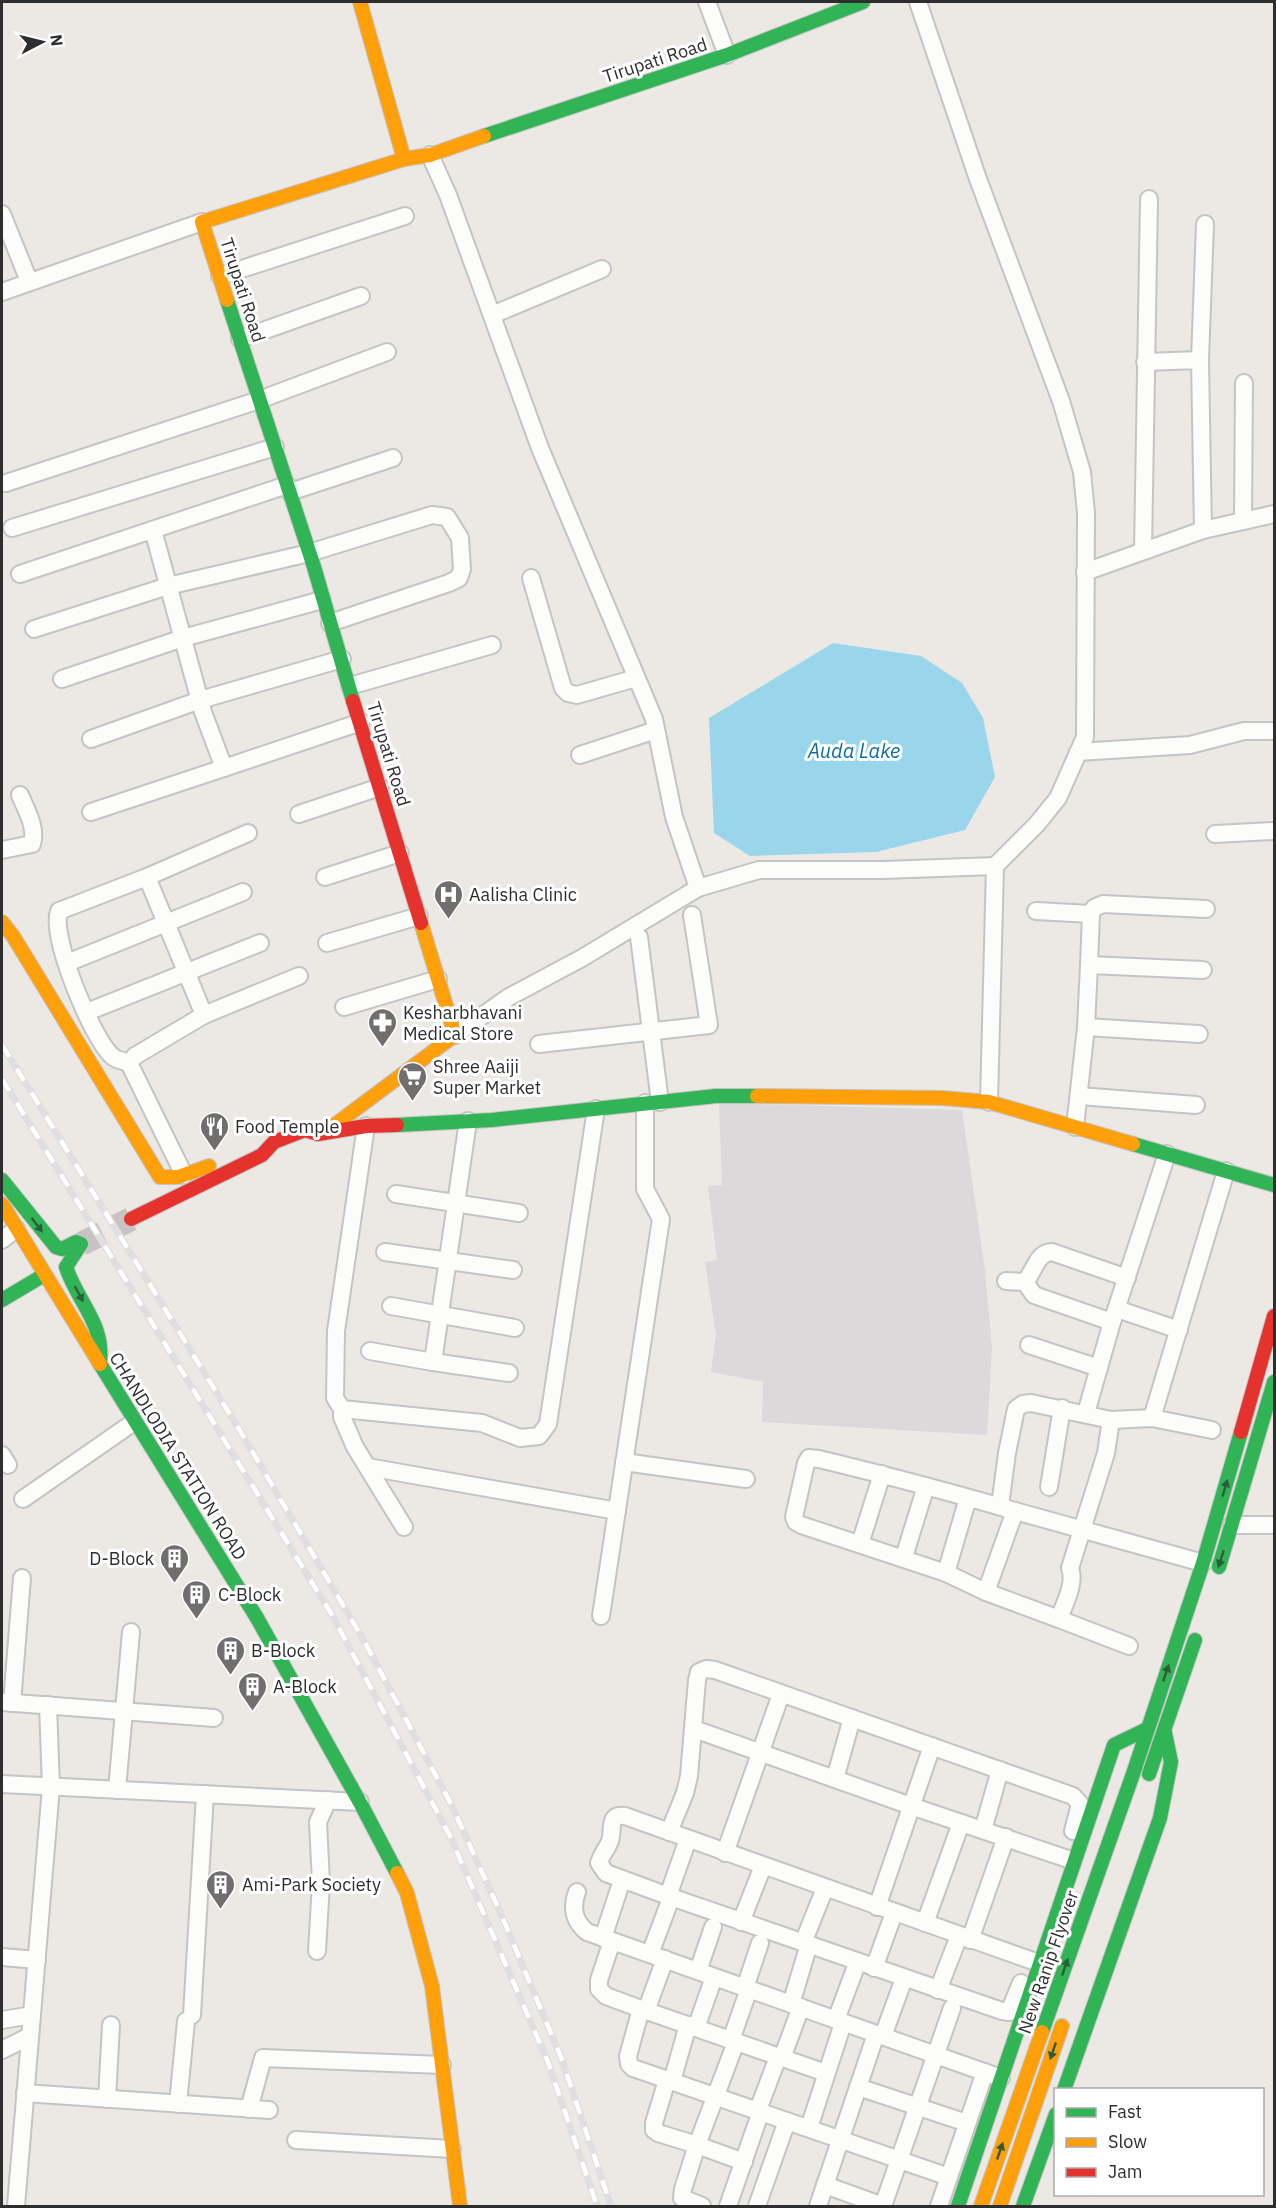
<svg xmlns="http://www.w3.org/2000/svg" width="1276" height="2208" font-family="'IBM Plex Sans',sans-serif">
<rect width="100%" height="100%" fill="#ece8e4"/>
<polygon fill="#dcd9db" points="719,1103 962,1110 985,1271 992,1347 987,1435 762,1422 763,1382 711,1372 716,1335 705,1262 717,1260 708,1186 722,1185"/>
<polygon fill="#99d6ec" points="833,643 921,656 962,683 983,718 995,777 965,830 876,852 750,856 714,833 709,718"/>
<g fill="none" stroke-linecap="round" stroke-linejoin="round">
<polyline stroke="#c6c3c0" stroke-width="24" stroke-dasharray="24 12" stroke-linecap="butt" points="81,1244 131,1219"/>
<defs>
<g id="street">
<polyline points="707,2 727,55"/>
<polyline points="918,2 978,179 1061,401 1082,472 1086,513 1085,737 1058,798 1037,824 995,866 989,1102"/>
<polyline points="430,155 448,195 540,448 654,719 674,817 698,888"/>
<polyline points="2,214 29,281"/>
<polyline points="220,276 405,216"/>
<polyline points="2,292 202,222"/>
<polyline points="492,315 602,269"/>
<polyline points="240,339 361,296"/>
<polyline points="1200,360 1205,224"/>
<polyline points="1145,362 1200,360 1203,530"/>
<polyline points="6,483 259,400 387,352"/>
<polyline points="290,492 393,458"/>
<polyline points="1243,521 1244,383"/>
<polyline points="12,528 275,447"/>
<polyline points="153,530 203,712 224,768 361,722"/>
<polyline points="1143,551 1149,199"/>
<polyline points="1085,572 1203,530 1274,514"/>
<polyline points="20,574 287,485"/>
<polyline points="531,578 563,688 568,693 577,695 636,678"/>
<polyline points="34,629 168,586 309,553 432,515 447,517 460,538 462,569 459,578 449,583 330,623"/>
<polyline points="62,679 183,638 322,600"/>
<polyline points="350,686 492,645"/>
<polyline points="91,739 200,700 342,659"/>
<polyline points="1078,752 1190,745 1244,731 1274,731"/>
<polyline points="580,755 656,730"/>
<polyline points="91,812 224,768"/>
<polyline points="299,814 380,787"/>
<polyline points="1215,834 1274,831"/>
<path d="M2,850L32,844C37,827 26,810 20,795"/>
<polyline points="147,877 248,833"/>
<polyline points="325,877 400,853"/>
<polyline points="1036,911 1091,914"/>
<polyline points="639,937 660,1102"/>
<polyline points="327,943 419,916"/>
<polyline points="67,963 243,892"/>
<polyline points="1089,965 1091,914 1094,908 1103,904 1206,909"/>
<polyline points="344,1007 438,979"/>
<polyline points="87,1012 260,943"/>
<polyline points="1086,1027 1199,1034"/>
<polyline points="455,1035 509,997 582,958 698,888 759,870 883,870 995,866"/>
<polyline points="539,1044 709,1025 692,915"/>
<path d="M129,1063C124,1061 116,1060 112,1056C92,1038 50,937 59,911L147,877L204,1015"/>
<polyline points="1079,1096 1196,1105"/>
<polyline points="468,1121 433,1362 509,1373"/>
<polyline points="366,1126 336,1331 335,1398 342,1409 342,1417 355,1447 404,1527"/>
<polyline points="1075,1127 1086,1027 1089,965 1203,970"/>
<polyline points="184,1175 129,1063 135,1056 204,1015 299,976"/>
<polyline points="396,1194 519,1213"/>
<polyline points="2,1240 16,1229"/>
<polyline points="385,1252 513,1270"/>
<path d="M1006,1281L1025,1282C1034,1272 1037,1252 1052,1252L1127,1278"/>
<polyline points="1025,1282 1034,1295 1112,1322"/>
<polyline points="391,1306 515,1328"/>
<polyline points="1117,1309 1179,1330"/>
<polyline points="1029,1345 1099,1368"/>
<polyline points="370,1351 433,1362"/>
<polyline points="342,1409 482,1423 520,1438 539,1436 548,1424 596,1109"/>
<polyline points="1086,1413 1112,1322 1167,1154"/>
<polyline points="1152,1418 1226,1171"/>
<polyline points="1111,1420 1152,1418 1212,1430"/>
<polyline points="2,1455 8,1465"/>
<polyline points="624,1462 746,1479"/>
<polyline points="368,1467 617,1511"/>
<polyline points="1049,1487 1062,1408"/>
<path d="M968,1498L946,1573L801,1525L796,1522L794,1517L806,1463L809,1458L819,1459C885,1475 950,1492 1015,1511L1203,1563"/>
<polyline points="23,1499 134,1422"/>
<path d="M1000,1506L1007,1453L1016,1409L1023,1404L1031,1403L1111,1420L1106,1453L1070,1568C1076,1584 1064,1604 1059,1619L1129,1646"/>
<polyline points="1232,1525 1274,1525"/>
<polyline points="860,1544 882,1474"/>
<polyline points="904,1557 926,1486"/>
<polyline points="946,1573 986,1592 1059,1619"/>
<polyline points="986,1592 1015,1511"/>
<polyline points="601,1616 661,1219 645,1189 645,1103"/>
<polyline points="2,1702 214,1718"/>
<polyline points="12,1703 22,1578"/>
<polyline points="694,1729 911,1806 1068,1859"/>
<polyline points="835,1779 852,1718"/>
<polyline points="2,1784 360,1802"/>
<polyline points="117,1790 131,1632"/>
<polyline points="983,1830 1000,1770"/>
<polyline points="669,1832 685,1793 689,1776 697,1680 699,1672 706,1669 715,1670 1073,1796 1080,1804 1073,1831"/>
<polyline points="725,1853 781,1694"/>
<path d="M577,1892C571,1908 574,1921 587,1932L1001,2078"/>
<polyline points="668,1896 688,1839"/>
<polyline points="877,1907 932,1746"/>
<polyline points="741,1922 763,1866"/>
<polyline points="925,1923 961,1823"/>
<polyline points="603,1938 619,1889"/>
<polyline points="970,1940 1006,1837"/>
<polyline points="612,1941 599,1980 599,1989 606,1996 641,2009 628,2056 629,2064 633,2068 949,2177"/>
<polyline points="803,1943 825,1888"/>
<polyline points="317,1951 321,1883 318,1822 328,1800"/>
<polyline points="650,1954 668,1906"/>
<polyline points="2,1957 37,1960"/>
<polyline points="874,1968 894,1913"/>
<polyline points="698,1971 713,1927"/>
<path d="M1021,1983L1009,2012L1002,2011L668,1896L606,1873L599,1863C601,1855 607,1849 610,1841C614,1830 607,1813 625,1816L1033,1961"/>
<polyline points="745,1988 760,1943"/>
<polyline points="938,1990 959,1936"/>
<polyline points="791,2004 807,1951"/>
<polyline points="641,2009 826,2073"/>
<polyline points="646,2011 665,1959"/>
<polyline points="192,2015 205,1794"/>
<polyline points="2,2020 32,2015"/>
<polyline points="836,2020 855,1969"/>
<polyline points="696,2028 714,1977"/>
<polyline points="883,2036 902,1984"/>
<polyline points="731,2040 749,1989"/>
<polyline points="736,2042 697,2145 744,2162"/>
<polyline points="2,2050 30,2036"/>
<polyline points="782,2058 801,2007"/>
<polyline points="667,2080 654,2123 654,2130 658,2133 697,2145 683,2189 682,2198 702,2206"/>
<polyline points="672,2081 688,2025"/>
<polyline points="858,2087 967,2123"/>
<polyline points="25,2093 269,2110"/>
<polyline points="107,2099 111,2025"/>
<polyline points="178,2104 186,2021"/>
<polyline points="249,2109 263,2058 442,2065"/>
<polyline points="758,2110 778,2057"/>
<polyline points="809,2128 843,2023"/>
<polyline points="296,2140 452,2149"/>
<polyline points="825,2185 883,2206"/>
<polyline points="16,2206 51,1787 48,1705"/>
<polyline points="728,2206 761,2111"/>
<polyline points="757,2206 787,2121"/>
<polyline points="818,2206 876,2034"/>
<polyline points="883,2206 952,2008"/>
<polyline points="939,2206 985,2072"/>
</g>
<g id="fast">
<polyline points="484,136 727,55 863,2"/>
<polyline points="227,300 314,567 353,701"/>
<polyline points="397,1125 492,1120 716,1096 757,1096"/>
<polyline points="1133,1144 1274,1185"/>
<path d="M2,1180L56,1247L62,1249L76,1242L81,1244L66,1267C77,1301 104,1323 100,1361"/>
<polyline points="2,1300 44,1275"/>
<polyline points="100,1364 257,1618 363,1808 397,1873"/>
<polyline points="1219,1567 1274,1382"/>
<polyline points="1149,1774 1195,1640"/>
<polyline points="1042,2032 1133,1774 1203,1563 1241,1432"/>
<polyline points="1064,2090 1160,1818 1171,1762 1165,1733"/>
<polyline points="958,2206 1114,1745 1147,1729"/>
<polyline points="1023,2206 1056,2114"/>
</g>
<g id="slow">
<polyline points="360,2 404,159"/>
<polyline points="227,300 202,222 404,159 430,155 484,136"/>
<polyline points="2,922 13,936 160,1177 178,1177 209,1166"/>
<polyline points="757,1096 942,1098 989,1102 1133,1144"/>
<polyline points="324,1133 455,1035 421,923"/>
<polyline points="2,1204 100,1364"/>
<polyline points="397,1873 407,1893 432,1986 460,2206"/>
<polyline points="981,2206 1042,2032"/>
<polyline points="1000,2206 1062,2026"/>
</g>
<g id="jam">
<polyline points="353,701 421,923"/>
<polyline points="131,1219 262,1155 274,1142 305,1130 318,1134 366,1126 397,1125"/>
<polyline points="1241,1432 1274,1316"/>
</g>
</defs>
<use href="#street" stroke="#c5c4c5" stroke-width="20"/>
<use href="#fast" stroke="#c5c4c5" stroke-width="16"/>
<use href="#slow" stroke="#c5c4c5" stroke-width="16"/>
<use href="#jam" stroke="#c5c4c5" stroke-width="16"/>
<use href="#street" stroke="#fcfcfb" stroke-width="16"/>
<use href="#fast" stroke="#30b455" stroke-width="14"/>
<use href="#slow" stroke="#ff9f0a" stroke-width="14"/>
<use href="#jam" stroke="#e5322d" stroke-width="14"/>
<defs>
<g id="rail">
<polyline points="2,1045 236,1424 363,1639 451,1804 501,1914 561,2057 611,2206"/>
<polyline points="2,1079 332,1615 450,1836 548,2062 597,2206"/>
</g>
</defs>
<use href="#rail" stroke="#dfdfe1" stroke-width="7"/>
<use href="#rail" stroke="#fff" stroke-width="4.5" stroke-dasharray="14" stroke-linecap="butt"/>
</g>
<defs><path id="oneway-solid" d="M-6-.8H1V-3.2L6.5 0L1 3.2V.8H-6Z" transform="scale(1.5)"/></defs>
<g fill="#2f5d3c">
<use href="#oneway-solid" transform="translate(37 1225) rotate(53)"/>
<use href="#oneway-solid" transform="translate(79 1294) rotate(62)"/>
<use href="#oneway-solid" transform="translate(1225 1488) rotate(-74)"/>
<use href="#oneway-solid" transform="translate(1221 1559) rotate(108)"/>
<use href="#oneway-solid" transform="translate(1166 1673) rotate(-71)"/>
<use href="#oneway-solid" transform="translate(1065 1967) rotate(-71)"/>
<use href="#oneway-solid" transform="translate(1053 2051) rotate(109)"/>
<use href="#oneway-solid" transform="translate(1000 2151) rotate(-71)"/>
</g>
<defs>
<symbol id="hospital-pin" viewBox="-11 -11 22 30"><path d="M0 17L-7.5 6A9.5 9.5 0 1 1 7.5 6Z" fill="#706f6e" stroke="#fff"/><path d="M-5-5h3v3.5h4V-5h3V5h-3V1.5h-4V5h-3Z" fill="#fff"/></symbol>
<symbol id="pharmacy-pin" viewBox="-11 -11 22 30"><path d="M0 17L-7.5 6A9.5 9.5 0 1 1 7.5 6Z" fill="#706f6e" stroke="#fff"/><path d="M-2-6h4v4h4v4h-4v4h-4v-4h-4v-4h4Z" fill="#fff"/></symbol>
<symbol id="supermarket-pin" viewBox="-11 -11 22 30"><path d="M0 17L-7.5 6A9.5 9.5 0 1 1 7.5 6Z" fill="#706f6e" stroke="#fff"/><path d="M-6-5.5h2.5l.6 2H6L4.5 2H-2.5L-4.4-4H-6ZM-1.5 3.2a1.3 1.3 0 1 0 .1 0ZM3 3.2a1.3 1.3 0 1 0 .1 0Z" fill="#fff"/></symbol>
<symbol id="restaurant-pin" viewBox="-11 -11 22 30"><path d="M0 17L-7.5 6A9.5 9.5 0 1 1 7.5 6Z" fill="#706f6e" stroke="#fff"/><path d="M-5-6h1v4h1v-4h1v4h1v-4h1v5L-1.5 .5V6h-2V.5L-5-1ZM5-6V6H3V1.5H1.5Q1.5-4 5-6Z" fill="#fff"/></symbol>
<symbol id="building-pin" viewBox="-11 -11 22 30"><path d="M0 17L-7.5 6A9.5 9.5 0 1 1 7.5 6Z" fill="#706f6e" stroke="#fff"/><path d="M-4-6H4V6H1V3H-1V6H-4ZM-2.5-4.3h1.7v1.8h-1.7ZM.8-4.3h1.7v1.8H.8ZM-2.5-1h1.7V.8h-1.7ZM.8-1h1.7V.8H.8Z" fill="#fff"/></symbol>
</defs>
<g fill-rule="evenodd">
<use href="#hospital-pin" x="432" y="878" width="33" height="45"/>
<use href="#pharmacy-pin" x="366" y="1006" width="33" height="45"/>
<use href="#supermarket-pin" x="396" y="1060" width="33" height="45"/>
<use href="#restaurant-pin" x="198" y="1110" width="33" height="45"/>
<use href="#building-pin" x="158" y="1542" width="33" height="45"/>
<use href="#building-pin" x="180" y="1578" width="33" height="45"/>
<use href="#building-pin" x="214" y="1634" width="33" height="45"/>
<use href="#building-pin" x="236" y="1670" width="33" height="45"/>
<use href="#building-pin" x="204" y="1868" width="33" height="45"/>
</g>
<g text-anchor="middle" dominant-baseline="central" stroke-width="6" stroke-linejoin="round" paint-order="stroke">
<g font-size="18" fill="#2e2e2e" stroke="#fff">
<text transform="translate(655 60) rotate(-18)">Tirupati Road</text>
<text transform="translate(243 290) rotate(72)">Tirupati Road</text>
<text transform="translate(389 754) rotate(73)">Tirupati Road</text>
<text transform="translate(178 1456) rotate(58)">CHANDLODIA STATION ROAD</text>
<text transform="translate(1048 1962) rotate(-71)">New Ranip Flyover</text>
</g>
<g font-size="18" fill="#2e2e2e" stroke="#fff" text-anchor="start">
<text x="469" y="894">Aalisha Clinic</text>
<text x="403" y="1012">Kesharbhavani<tspan x="403" dy="21">Medical Store</tspan></text>
<text x="433" y="1066">Shree Aaiji<tspan x="433" dy="21">Super Market</tspan></text>
<text x="235" y="1126">Food Temple</text>
<text x="154" y="1558" text-anchor="end">D-Block</text>
<text x="218" y="1594">C-Block</text>
<text x="251" y="1650">B-Block</text>
<text x="273" y="1686">A-Block</text>
<text x="242" y="1884">Ami-Park Society</text>
</g>
<g font-size="20" font-style="italic" fill="#0d6fa3" stroke="#fff">
<text x="854" y="750">Auda Lake</text>
</g>
</g>
<rect width="1276" height="2208" fill="none" stroke="#2e2e2e" stroke-width="6"/>
<rect x="1054" y="2088" width="210" height="108" fill="#ffffff" stroke="#ababab" stroke-width="1.5"/>
<rect x="1066" y="2108" width="30" height="9" fill="#30b455" stroke="#ababab" stroke-width="1.5"/>
<text x="1108" y="2118" font-size="18" fill="#2e2e2e">Fast</text>
<rect x="1066" y="2138" width="30" height="9" fill="#ff9f0a" stroke="#ababab" stroke-width="1.5"/>
<text x="1108" y="2148" font-size="18" fill="#2e2e2e">Slow</text>
<rect x="1066" y="2168" width="30" height="9" fill="#e5322d" stroke="#ababab" stroke-width="1.5"/>
<text x="1108" y="2178" font-size="18" fill="#2e2e2e">Jam</text>
<g transform="translate(42 42) rotate(83)" stroke="#ffffff" stroke-width="4.5" paint-order="stroke">
<path d="M0-4.5L10 22L0 15L-10 22Z" fill="#2e2e2e"/>
<text y="-9" font-size="16" font-weight="bold" text-anchor="middle" fill="#2e2e2e">N</text>
</g>
</svg>
